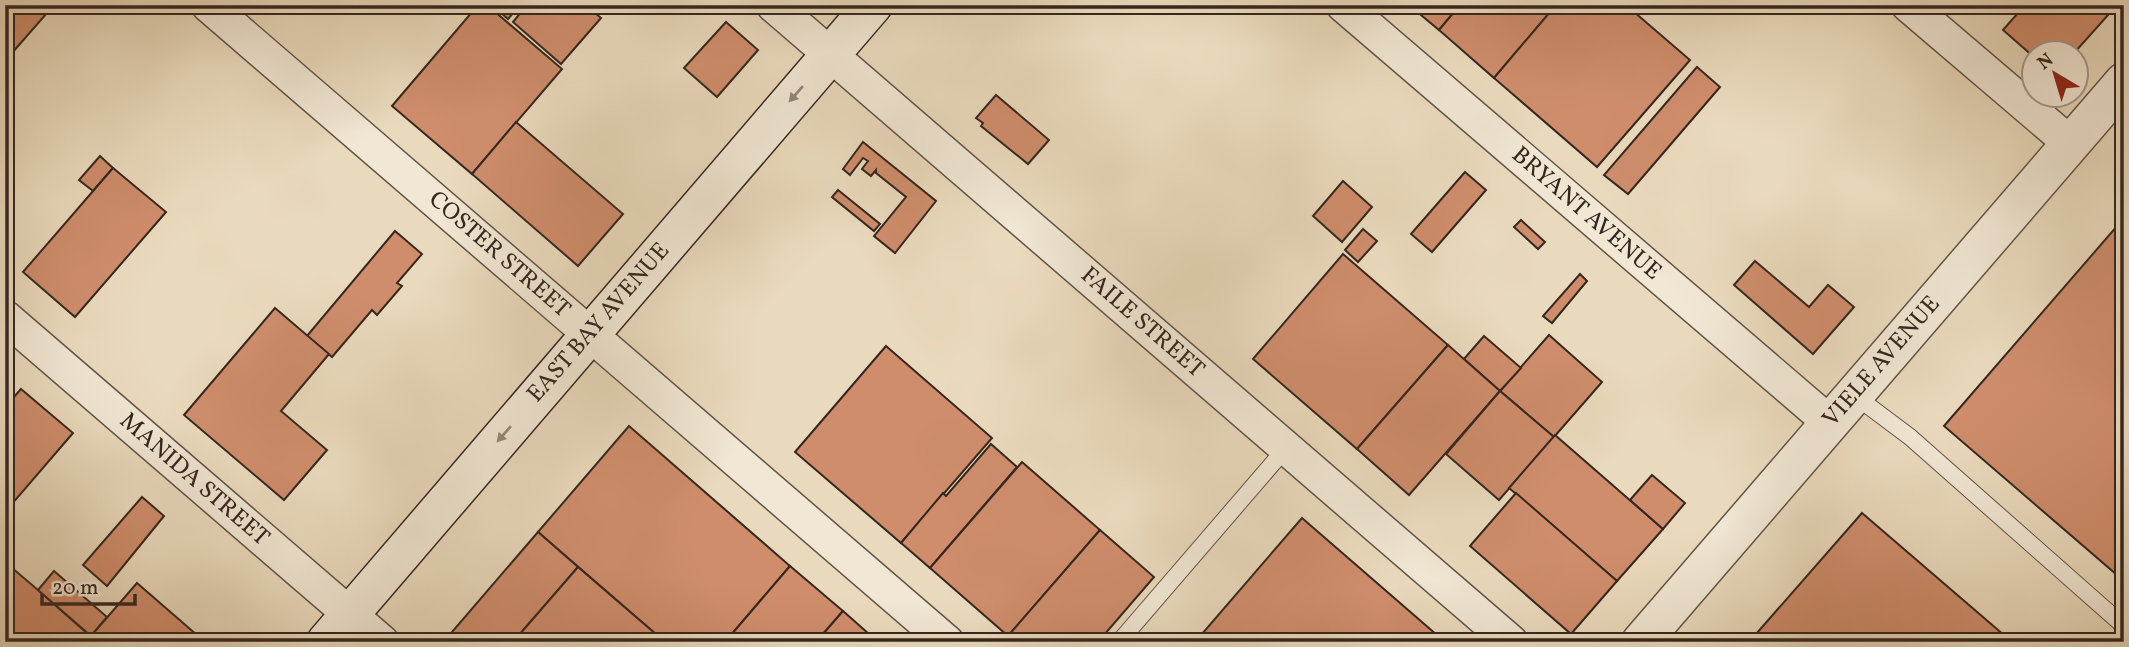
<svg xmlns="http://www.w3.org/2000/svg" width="2129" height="647" font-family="Vollkorn,serif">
<rect width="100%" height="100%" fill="#eadabd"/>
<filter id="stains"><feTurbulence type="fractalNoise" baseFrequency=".00286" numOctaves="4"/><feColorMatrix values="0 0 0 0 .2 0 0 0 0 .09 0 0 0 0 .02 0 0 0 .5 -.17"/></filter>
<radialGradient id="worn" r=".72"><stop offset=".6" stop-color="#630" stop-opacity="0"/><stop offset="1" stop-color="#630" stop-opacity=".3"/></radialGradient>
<g fill="#cf8d6c" stroke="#35271f" stroke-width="2">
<polygon points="5,5 54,5 5,61"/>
<polygon points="478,5 487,5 562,69 472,174 392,106"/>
<polygon points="492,5 520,5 508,19"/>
<polygon points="527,5 586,5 601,18 561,64 513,22"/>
<polygon points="1409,5 1460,5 1439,30"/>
<polygon points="1460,5 1556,5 1494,78 1439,30"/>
<polygon points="1556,5 1626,5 1690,60 1597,167 1494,78"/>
<polygon points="2025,5 2117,5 2075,52 2035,52 2035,58 2003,30"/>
<polygon points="726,22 758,50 717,97 684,68"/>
<polygon points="1697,67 1720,87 1628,194 1604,175"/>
<polygon points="996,95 1049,140 1028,164 981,126 983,123 976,118"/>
<polygon points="516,122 623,214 578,266 472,174"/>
<polygon points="863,142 936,201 895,253 874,236 906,197 876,173 876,170 871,176 862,169 868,161 863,158 850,175 843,169"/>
<polygon points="100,156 113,168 93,191 79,180"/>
<polygon points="113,168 166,212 75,317 23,272"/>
<polygon points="1465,172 1486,190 1432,252 1411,234"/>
<polygon points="1343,181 1372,207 1342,242 1313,216"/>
<polygon points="838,190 880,224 874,231 832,197"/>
<polygon points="2124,218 2124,581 1944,426"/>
<polygon points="1521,220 1545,242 1538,249 1514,227"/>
<polygon points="1363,229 1377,241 1358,262 1345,250"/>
<polygon points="395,231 422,254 397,283 402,286 377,315 372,310 332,357 307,336"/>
<polygon points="1343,254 1448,345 1357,449 1253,359"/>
<polygon points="1755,261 1809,307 1828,285 1854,307 1813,354 1734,285"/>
<polygon points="1580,274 1587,281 1552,323 1543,316"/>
<polygon points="275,308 329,354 281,411 327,450 284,500 184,415"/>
<polygon points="1549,335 1602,382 1554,437 1500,391"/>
<polygon points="1484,336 1521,368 1500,391 1464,359"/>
<polygon points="1448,345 1500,391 1409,495 1357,449"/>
<polygon points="886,346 992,438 901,543 795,452"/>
<polygon points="21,389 73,433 5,512 5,407"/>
<polygon points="1500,391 1554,437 1499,500 1446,454"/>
<polygon points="629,426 790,566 725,642 665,642 538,532"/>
<polygon points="1555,435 1663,529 1617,581 1509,488"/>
<polygon points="991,444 1017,467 930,568 901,543 943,493 946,496"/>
<polygon points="1022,462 1100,530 1008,636 930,568"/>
<polygon points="1652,475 1685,503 1663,529 1630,500"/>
<polygon points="1516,493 1617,581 1571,634 1470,546"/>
<polygon points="142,497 164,516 107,586 83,565"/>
<polygon points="1862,513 2012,642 1749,642"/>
<polygon points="1302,518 1445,642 1195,642"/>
<polygon points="1100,530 1154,577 1098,642 1014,642 1008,636"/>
<polygon points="538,532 578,567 513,642 449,642 446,639"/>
<polygon points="5,562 38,590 97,642 5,642"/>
<polygon points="790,566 843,611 816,642 725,642"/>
<polygon points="578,567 665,642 513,642"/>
<polygon points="54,571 107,617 91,636 38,590"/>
<polygon points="137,583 205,642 97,642 91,636"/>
<polygon points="843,611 878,642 816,642"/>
</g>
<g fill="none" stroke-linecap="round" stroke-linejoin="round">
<defs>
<g id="service">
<polyline points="1854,395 1910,437 2124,626"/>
<polyline points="1119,642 1286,448"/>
</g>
<g id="minor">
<polyline points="208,5 947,642"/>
<polyline points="773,5 1511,642"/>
<polyline points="1343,5 1830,423"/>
<polyline points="1908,5 2071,144"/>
<polyline points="5,317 382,642"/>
</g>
<polyline id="tertiary" points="1641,642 2124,82"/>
<polyline id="secondary" points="326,642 873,5"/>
</defs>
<use href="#service" stroke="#625446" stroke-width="18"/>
<use href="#minor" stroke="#625446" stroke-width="36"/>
<use href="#tertiary" stroke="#625446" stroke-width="41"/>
<use href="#secondary" stroke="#35271f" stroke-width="41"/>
<use href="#service" stroke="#f1e7d4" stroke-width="16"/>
<use href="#minor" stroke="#f1e7d4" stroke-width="33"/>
<use href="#tertiary" stroke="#f1e7d4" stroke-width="38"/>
<use href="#secondary" stroke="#f1e7d4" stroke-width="38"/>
</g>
<defs><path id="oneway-solid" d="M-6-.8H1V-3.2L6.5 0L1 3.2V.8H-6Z" transform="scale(1.75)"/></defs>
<g fill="#93877a">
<use href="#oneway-solid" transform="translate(796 94) rotate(131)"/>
<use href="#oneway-solid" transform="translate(504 434) rotate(131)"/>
</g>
<g text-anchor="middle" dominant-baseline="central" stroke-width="7" stroke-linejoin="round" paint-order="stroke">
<g font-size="24" fill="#35271f" stroke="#f1e7d4">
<text transform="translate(1586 214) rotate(41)">BRYANT AVENUE</text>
<text transform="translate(499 255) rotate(41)">COSTER STREET</text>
<text transform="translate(599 323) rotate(-49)">EAST BAY AVENUE</text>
<text transform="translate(1142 323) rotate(41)">FAILE STREET</text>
<text transform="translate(1882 362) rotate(-49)">VIELE AVENUE</text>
<text transform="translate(194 480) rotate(41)">MANIDA STREET</text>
</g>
</g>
<rect width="2129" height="647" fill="none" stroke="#eadabd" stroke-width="28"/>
<rect x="7" y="7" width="2115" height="633" fill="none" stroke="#35271f" stroke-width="3.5"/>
<rect x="14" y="14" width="2101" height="619" fill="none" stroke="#35271f" stroke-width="2"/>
<g transform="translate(2055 74) rotate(322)"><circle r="33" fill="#f1e7d4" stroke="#a69a8c" stroke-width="2"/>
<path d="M0-5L12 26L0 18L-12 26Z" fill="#8f2418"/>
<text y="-10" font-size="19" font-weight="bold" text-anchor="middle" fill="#35271f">N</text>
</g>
<path d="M42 594v10h93v-10" fill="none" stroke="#35271f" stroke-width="3.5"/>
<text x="52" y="594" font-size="21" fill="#35271f" stroke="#f1e7d4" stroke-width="5" paint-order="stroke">20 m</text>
<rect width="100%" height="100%" filter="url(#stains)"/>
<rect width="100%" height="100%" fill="url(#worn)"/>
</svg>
